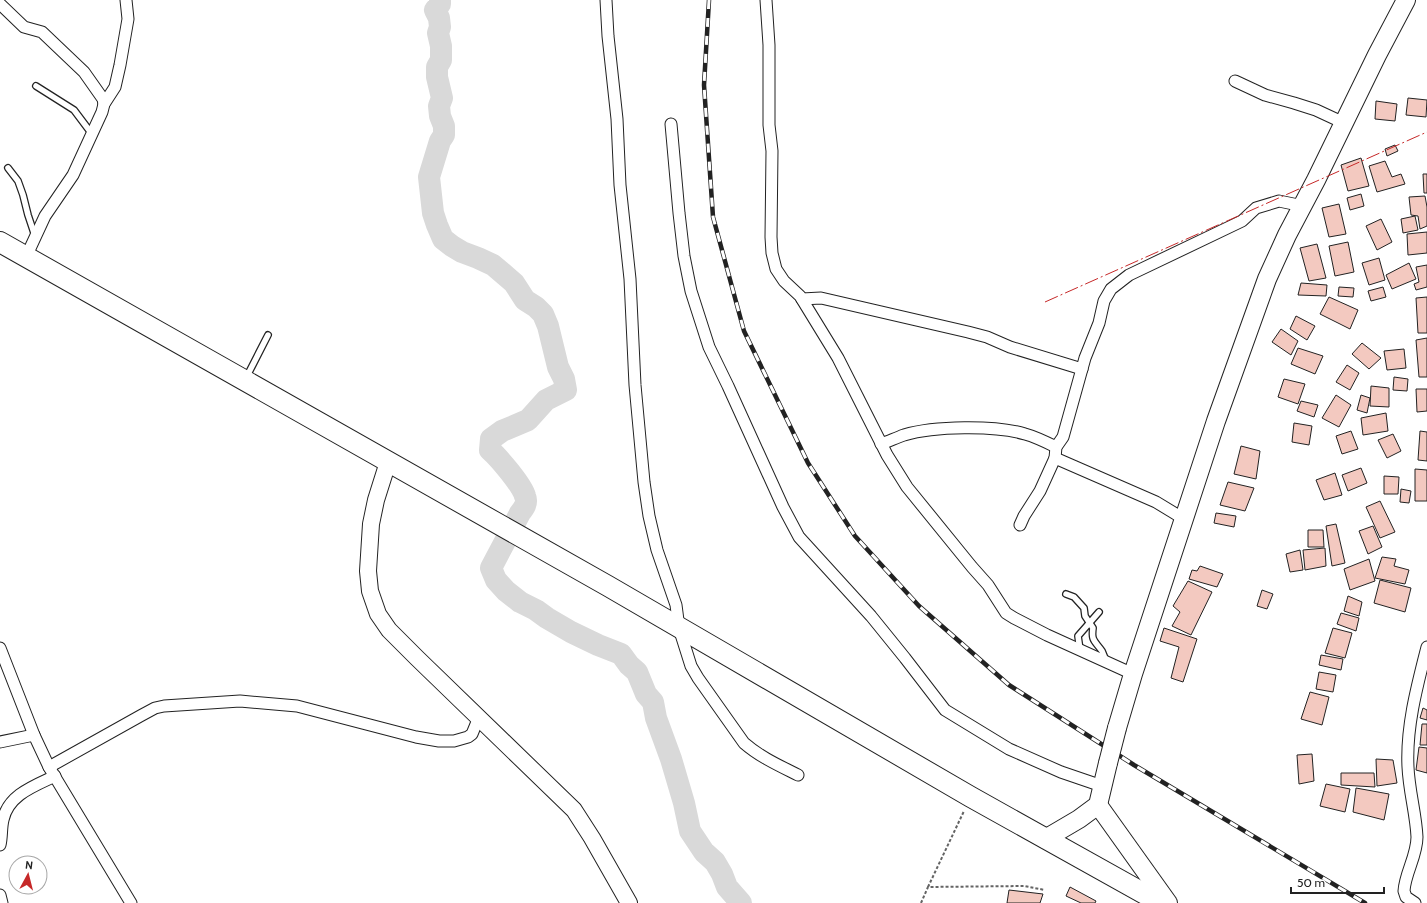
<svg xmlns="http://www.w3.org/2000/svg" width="1427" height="903" font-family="Cabin,sans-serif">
<rect width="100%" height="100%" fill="#fff"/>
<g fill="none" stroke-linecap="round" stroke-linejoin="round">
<path stroke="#d9d9d9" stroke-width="22" d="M440,0V4L435,10L439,18L440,27L438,33L441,46V60L437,67V77L442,98L439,106L440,116L444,126V135L440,141L429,177L433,213L437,225L443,239L452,246L462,252L478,258L493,265L514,283L525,300L536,307L543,314L548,326L558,367L564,379L566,390L546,400L528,420L502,431L491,439L490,450C499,458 522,485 525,496C528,503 524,508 520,513L491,568L496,580L506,591L520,602L536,610L547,618L571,632L598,645L621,654L629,665L637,672L646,694L653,702L656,718L671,759L684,803L690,831L704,852L715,862L722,874L727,887L741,903"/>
</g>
<g fill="#f3c9c0" stroke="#222">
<polygon points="1408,98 1427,100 1426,117 1406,115"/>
<polygon points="1376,101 1397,104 1395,121 1375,119"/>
<polygon points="1395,145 1398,151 1387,156 1385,149"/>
<polygon points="1361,158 1369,186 1348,191 1341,165"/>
<polygon points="1385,161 1392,177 1401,174 1405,184 1377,192 1369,166"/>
<polygon points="1423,174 1427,174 1427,193 1424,193"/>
<polygon points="1361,194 1364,206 1350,210 1347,198"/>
<polygon points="1425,196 1427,207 1427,226 1420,229 1418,216 1411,215 1409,197"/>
<polygon points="1339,204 1346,234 1329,237 1322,208"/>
<polygon points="1415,216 1418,230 1403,233 1401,219"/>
<polygon points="1381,219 1392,242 1377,250 1366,226"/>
<polygon points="1427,232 1427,253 1408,255 1407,234"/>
<polygon points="1348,242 1354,272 1335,276 1329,246"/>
<polygon points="1317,244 1326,278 1309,281 1300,248"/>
<polygon points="1379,258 1385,280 1369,285 1362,263"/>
<polygon points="1409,263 1416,279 1392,289 1386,275"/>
<polygon points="1427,265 1427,287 1416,290 1414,284 1419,282 1416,267"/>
<polygon points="1301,283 1327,285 1326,296 1298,295"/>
<polygon points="1339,287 1354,288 1353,297 1338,296"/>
<polygon points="1383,287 1386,297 1371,301 1368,291"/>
<polygon points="1329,297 1358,310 1350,329 1320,314"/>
<polygon points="1427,297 1427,333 1418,333 1416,298"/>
<polygon points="1296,316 1315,326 1307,340 1290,329"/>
<polygon points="1281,329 1298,341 1291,355 1272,342"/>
<polygon points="1427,338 1427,377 1419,377 1416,340"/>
<polygon points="1362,343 1381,358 1369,369 1352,354"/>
<polygon points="1298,348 1323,356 1315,374 1291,364"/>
<polygon points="1404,349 1406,368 1387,370 1384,351"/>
<polygon points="1347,365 1359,373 1350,390 1336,382"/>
<polygon points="1394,377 1408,379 1407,391 1393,390"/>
<polygon points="1284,379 1305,384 1298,404 1278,397"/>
<polygon points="1371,386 1389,388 1389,407 1370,406"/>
<polygon points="1416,389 1427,389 1427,411 1417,412"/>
<polygon points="1336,395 1351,405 1339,427 1322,418"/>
<polygon points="1361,395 1370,398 1367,413 1357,410"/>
<polygon points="1301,401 1318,405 1314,417 1297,411"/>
<polygon points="1386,413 1388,431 1363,435 1361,418"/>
<polygon points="1294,423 1312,426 1309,445 1292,442"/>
<polygon points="1351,431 1358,449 1342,454 1336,436"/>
<polygon points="1420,431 1427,432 1427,461 1418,460"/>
<polygon points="1393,434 1401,451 1387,458 1378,440"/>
<polygon points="1241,446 1260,451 1256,479 1234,474"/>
<polygon points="1361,468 1367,483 1348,491 1342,475"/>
<polygon points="1415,469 1427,470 1427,501 1415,501"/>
<polygon points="1335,473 1342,495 1324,500 1316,480"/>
<polygon points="1384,476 1399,477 1398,494 1384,494"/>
<polygon points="1228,482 1254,488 1245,511 1220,505"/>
<polygon points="1401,489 1411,491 1409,503 1400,502"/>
<polygon points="1380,501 1395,532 1380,538 1366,507"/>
<polygon points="1216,513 1236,516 1234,527 1214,523"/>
<polygon points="1336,524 1345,563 1332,566 1326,526"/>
<polygon points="1373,526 1382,547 1368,554 1359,531"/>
<polygon points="1308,530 1323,530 1324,547 1308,547"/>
<polygon points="1325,548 1326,566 1305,570 1303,550"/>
<polygon points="1300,550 1303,570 1290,572 1286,554"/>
<polygon points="1382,557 1396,559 1394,566 1409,570 1405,584 1375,578"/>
<polygon points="1369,559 1375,581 1350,590 1344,569"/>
<polygon points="1200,566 1223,574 1217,587 1189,579 1192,570 1197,571"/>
<polygon points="1380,580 1411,588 1405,612 1374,603"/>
<polygon points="1188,581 1212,592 1191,635 1172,626 1180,612 1173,606"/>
<polygon points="1262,590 1273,594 1267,609 1257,606"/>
<polygon points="1348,596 1362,602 1359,616 1344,611"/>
<polygon points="1341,613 1359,618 1356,631 1337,624"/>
<polygon points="1164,628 1197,639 1183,682 1171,678 1179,647 1160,641"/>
<polygon points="1333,628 1352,633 1345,658 1325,653"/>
<polygon points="1321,655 1343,659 1341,670 1319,665"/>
<polygon points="1319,672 1336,675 1333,692 1316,689"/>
<polygon points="1310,692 1329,697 1322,725 1301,719"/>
<polygon points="1423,708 1427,710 1427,720 1420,718"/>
<polygon points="1422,724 1427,724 1427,745 1420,745"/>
<polygon points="1419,747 1427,748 1427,773 1416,770"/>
<polygon points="1312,754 1314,781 1299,784 1297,755"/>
<polygon points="1376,759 1393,760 1397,783 1377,786"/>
<polygon points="1341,773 1374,773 1375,787 1341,785"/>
<polygon points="1326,784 1350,789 1345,812 1320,806"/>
<polygon points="1356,788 1389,794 1384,820 1353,812"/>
<polygon points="1070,887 1096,901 1095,903 1081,903 1066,896"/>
<polygon points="1009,890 1043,894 1040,903 1007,903"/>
</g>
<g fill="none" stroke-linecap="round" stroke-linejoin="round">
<defs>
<g id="lane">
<polyline points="36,86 74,110 92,134"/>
<polyline points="8,168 18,181 23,195 28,215 35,236"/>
<polyline points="246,378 268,335"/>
<path d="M1066,594L1074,597L1084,608L1085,616L1093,628C1091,641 1095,641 1102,651C1103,653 1104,657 1106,660"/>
<polyline points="1080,650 1078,636 1099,612"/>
</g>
<g id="street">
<path d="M606,0L608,36L617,119L620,185L630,279L635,385L644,482L649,516L657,550L676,605L679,628L691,666L698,678L744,743C760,757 780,766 798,775"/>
<polyline points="766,0 769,45 769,125 772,151 771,237 772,253 776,269 784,281 800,296 838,358 887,455 907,487 972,567 988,585 1006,613 1014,618 1047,635 1133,674"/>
<polyline points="0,4 24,27 42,32 84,72 103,99 104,104"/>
<polyline points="1235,81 1265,95 1294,103 1316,110 1344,123"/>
<polyline points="671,124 679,213 684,256 691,291 709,347 728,386 783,507 799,537 871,616 905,658 945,710 1009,749 1061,772 1102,786"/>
<polyline points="26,257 45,216 73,175 102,112 104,104 115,87 120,65 128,19 126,0"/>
<polyline points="802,299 821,298 968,332 987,337 1010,347 1082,369"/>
<path d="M881,444C889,441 896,438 904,435C934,426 995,425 1025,434C1036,437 1046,442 1056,447"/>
<polyline points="1055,458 1156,502 1184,519"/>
<polyline points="1020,525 1024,516 1040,491 1055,458 1056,447 1063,437 1085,358 1099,323 1104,301 1111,289 1129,275 1242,221 1256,208 1279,201 1303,206"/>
<polyline points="0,648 34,735 49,767 131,903"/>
<polyline points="0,742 34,735"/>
<polyline points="49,767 142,715 155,708 164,706 240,701 297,706 416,737 439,741 454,741 468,737 472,734 479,717"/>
<path d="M0,845C2,837 1,828 3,820C8,795 34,786 55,776"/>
<polyline points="0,895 2,903"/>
<path d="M1415,903L1406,897L1404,891C1405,873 1417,856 1417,837C1416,814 1409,791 1408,767C1406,727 1417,686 1427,647"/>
</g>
<polyline id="secondary" points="388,462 376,500 371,524 368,571 370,591 378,614 389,630 417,658 574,810 592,838 629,903"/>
<g id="primary">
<polyline points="1117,728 1133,674 1216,421 1267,279 1287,235 1316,180 1377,55 1406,0"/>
<polyline points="1098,805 1168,903"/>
<polyline points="1045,839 1079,819 1098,805 1108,763"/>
</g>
<polyline id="highway" points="0,242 608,586 971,797 1161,903"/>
</defs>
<use href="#lane" stroke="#222" stroke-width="8"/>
<use href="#street" stroke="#222" stroke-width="13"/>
<use href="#secondary" stroke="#222" stroke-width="18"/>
<use href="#primary" stroke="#222" stroke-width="20"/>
<use href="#highway" stroke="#222" stroke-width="22"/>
<g stroke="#646464" stroke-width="2" stroke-dasharray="3 2" stroke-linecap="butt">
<polyline points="928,887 964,811"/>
<polyline points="921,903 928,887 1024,886 1045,890"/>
</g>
<use href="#lane" stroke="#fff" stroke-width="5.5"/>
<use href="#street" stroke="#fff" stroke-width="11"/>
<use href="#secondary" stroke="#fff" stroke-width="16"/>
<use href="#primary" stroke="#fff" stroke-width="18"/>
<use href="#highway" stroke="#fff" stroke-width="20"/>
<defs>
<polyline id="rail" points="709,0 704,85 713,217 744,331 808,463 855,536 919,606 1009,685 1134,765 1365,903"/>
</defs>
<use href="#rail" stroke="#222" stroke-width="4.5"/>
<use href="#rail" stroke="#fff" stroke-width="3" stroke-dasharray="9" stroke-linecap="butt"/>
<defs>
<polyline id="primary-bridge" points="1108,763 1117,728"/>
</defs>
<use href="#primary-bridge" stroke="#222" stroke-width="20" stroke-linecap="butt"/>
<use href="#primary-bridge" stroke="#fff" stroke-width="18"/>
<polyline stroke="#c62828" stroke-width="1" stroke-dasharray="14 3 2 3" stroke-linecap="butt" points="1045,302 1427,132"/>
</g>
<g transform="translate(28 875) rotate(7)"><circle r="19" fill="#ffffff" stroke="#a7a7a7"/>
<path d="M0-3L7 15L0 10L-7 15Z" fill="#c62828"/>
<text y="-6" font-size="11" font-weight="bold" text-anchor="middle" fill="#222222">N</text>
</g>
<path d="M1291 887v6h93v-6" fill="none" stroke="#222222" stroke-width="2"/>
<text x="1297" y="887" font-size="12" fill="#222222" stroke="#ffffff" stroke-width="3" paint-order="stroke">50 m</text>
</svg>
